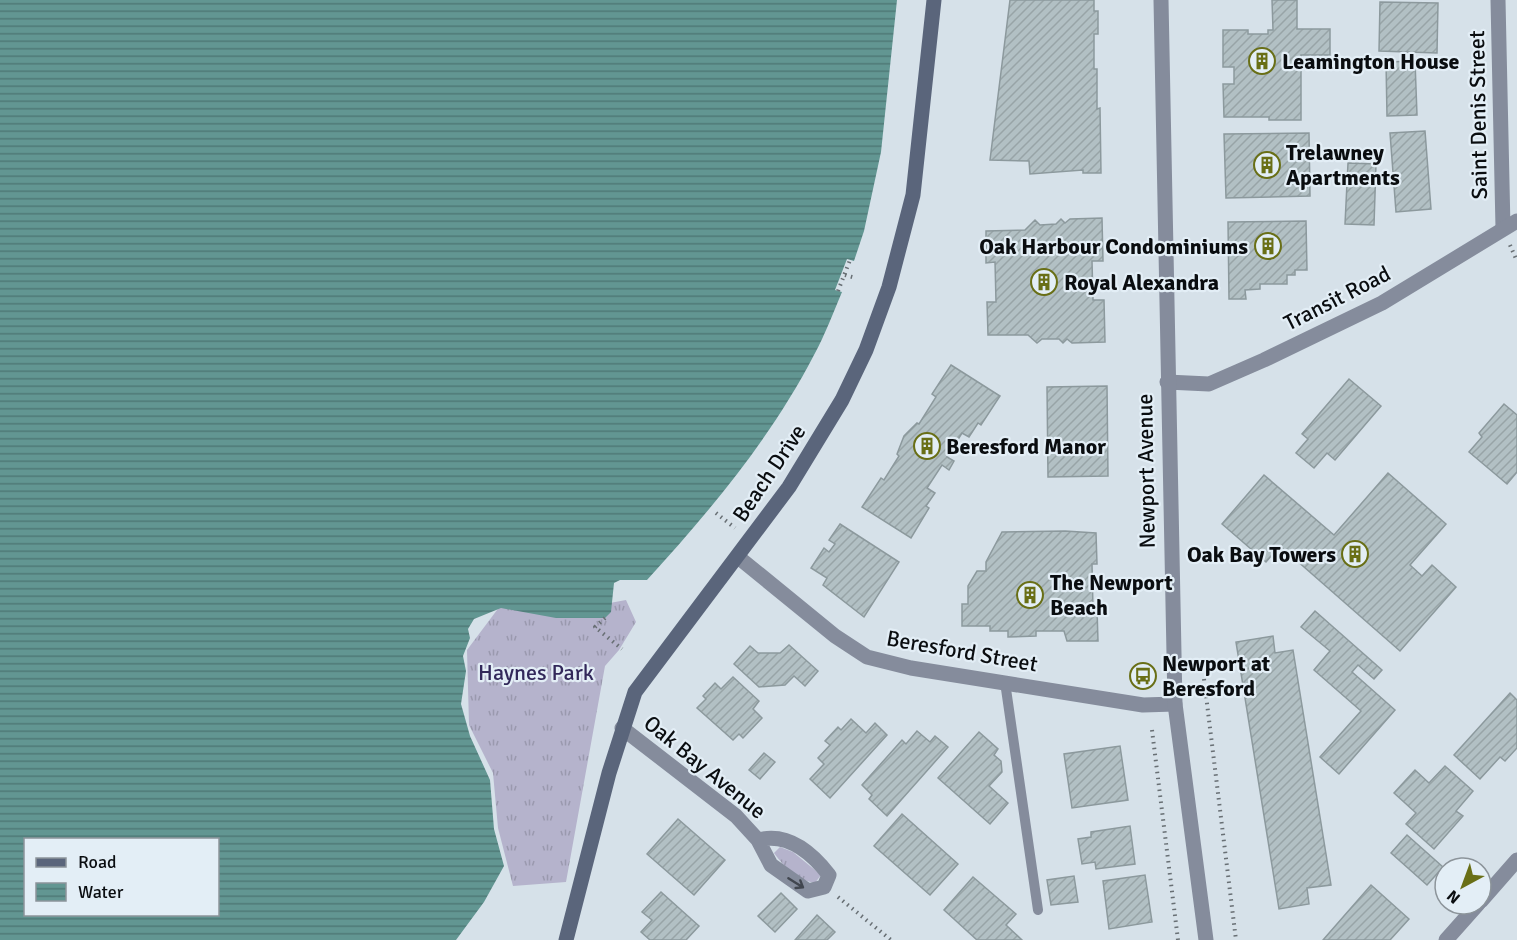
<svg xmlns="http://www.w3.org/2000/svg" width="1517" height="940" font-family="Signika,sans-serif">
<defs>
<pattern id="grass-tufts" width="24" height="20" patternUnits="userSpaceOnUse" patternTransform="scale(1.5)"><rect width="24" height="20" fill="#b5b3cc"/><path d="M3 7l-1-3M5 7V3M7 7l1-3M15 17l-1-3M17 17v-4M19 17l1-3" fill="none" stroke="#9a99ae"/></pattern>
<pattern id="water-rules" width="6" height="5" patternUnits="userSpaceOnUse" patternTransform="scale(1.5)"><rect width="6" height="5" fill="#629692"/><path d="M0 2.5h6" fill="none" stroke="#4f7976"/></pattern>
<pattern id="building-hatch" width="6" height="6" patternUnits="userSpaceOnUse" patternTransform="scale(1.5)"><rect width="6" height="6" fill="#b2c0c4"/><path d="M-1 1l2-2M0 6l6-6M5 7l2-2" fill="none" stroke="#98a4a7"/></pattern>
</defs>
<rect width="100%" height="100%" fill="#d6e1e9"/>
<g fill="url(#grass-tufts)">
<polygon points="506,598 599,605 626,600 636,622 619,650 605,666 566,882 513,886 498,828 493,773 469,725 467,650"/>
<path d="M780,847L793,852L821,875L815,883C795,879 786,869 774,853Z"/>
</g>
<path fill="url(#water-rules)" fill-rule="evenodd" d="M0,0H897L881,152L864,231L854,261L847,259L835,290L842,292C833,313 825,335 814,355C771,438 710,511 647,580H620L614,583L611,612L605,618H556L501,608L474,619L468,629L470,638L463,656L466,671L461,704L470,736L490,780L494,829L504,866L484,902L456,940H0ZM26,840H218V914H26Z"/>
<g fill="url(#building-hatch)" stroke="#8c999d" stroke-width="1.5">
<polygon points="1010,0 1094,0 1094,11 1098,11 1098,34 1094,34 1094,69 1097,69 1097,109 1100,108 1101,173 1083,173 1083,170 1030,174 1029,161 990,160"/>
<polygon points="1272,0 1297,0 1297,29 1330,29 1330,55 1301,55 1301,120 1269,120 1269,117 1224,117 1223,84 1234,84 1234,67 1223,67 1223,30 1248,30 1248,34 1268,34 1268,30 1273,30"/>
<polygon points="1380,2 1438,3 1437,53 1379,51"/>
<polygon points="1415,61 1417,115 1387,116 1386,62"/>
<polygon points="1425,131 1431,209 1396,212 1390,133"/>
<polygon points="1309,133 1310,196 1226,198 1224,134"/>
<polygon points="1348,163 1376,164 1374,225 1345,224"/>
<polygon points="1102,218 1103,261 1092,261 1093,300 1104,300 1105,342 1072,343 1067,339 1063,343 1059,339 1042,339 1037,343 1028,335 988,335 987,302 996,302 995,262 986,263 986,231 1025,230 1035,220 1040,225 1056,224 1061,219 1065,223 1070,219"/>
<polygon points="1306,221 1307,270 1295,270 1295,275 1287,275 1287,284 1260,284 1260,289 1245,290 1246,299 1229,299 1228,222"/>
<polygon points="951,365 1000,396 981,425 978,423 969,437 962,433 947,457 954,461 949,470 942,465 927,488 935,493 926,506 929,508 911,538 862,507 881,478 884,480 899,456 897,454 904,436 917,423 919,424 936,397 932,394"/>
<polygon points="1349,379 1381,406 1335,460 1327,453 1314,468 1296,453 1308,439 1302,434"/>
<polygon points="1107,386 1108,476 1048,477 1047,387"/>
<polygon points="1504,404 1517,415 1517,472 1507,484 1469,452 1482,437 1479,433"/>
<polygon points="1388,473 1446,524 1410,565 1422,576 1432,565 1456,587 1400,651 1280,546 1266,562 1222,524 1264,475 1334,535"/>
<polygon points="840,524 899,562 864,617 823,585 827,578 811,568 824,548 829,552 835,544 829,540"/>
<polygon points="1065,531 1096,533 1097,564 1092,564 1093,609 1097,609 1098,641 1067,641 1064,631 1036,631 1036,636 1008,637 1008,631 990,631 990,626 962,626 962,604 968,604 968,586 977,571 986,571 986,562 1002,532"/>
<polygon points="1315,611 1382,670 1374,679 1358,665 1352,672 1395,710 1339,774 1320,757 1361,711 1314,670 1330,651 1301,627"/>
<polygon points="1273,636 1275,653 1293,650 1331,885 1307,888 1309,904 1279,909 1236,642"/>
<polygon points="789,645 818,671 805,686 794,676 785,685 759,687 734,664 750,646 758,653 780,653"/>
<polygon points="733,677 759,701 753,709 762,718 743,738 739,734 733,740 697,708 706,699 703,696 715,683 721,689"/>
<polygon points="1510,693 1517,700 1517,748 1505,761 1500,757 1480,779 1454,755"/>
<polygon points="851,719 866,733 875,723 887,735 830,798 810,779 824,764 818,758 830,745 825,741 838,727 841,730"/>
<polygon points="917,731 930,742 935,736 948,747 887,816 869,799 872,795 862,785 902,740 906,744"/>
<polygon points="979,732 998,749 994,755 1001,761 1002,772 989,786 1008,803 990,824 938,778"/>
<polygon points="1120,746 1128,800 1072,808 1064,754"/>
<polygon points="764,753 775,762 760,779 749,770"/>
<polygon points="1445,766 1473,791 1456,811 1463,816 1434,849 1406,824 1416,813 1394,793 1415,770 1429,783"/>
<polygon points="902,814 958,864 930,895 874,846"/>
<polygon points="678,819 725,860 694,895 647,854"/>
<polygon points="1130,826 1135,864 1096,869 1095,862 1082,864 1078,839 1091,837 1091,832"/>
<polygon points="1407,835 1443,867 1427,885 1391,853"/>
<polygon points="1145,875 1152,922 1109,929 1103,881"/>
<polygon points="1074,876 1078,902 1051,905 1047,880"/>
<polygon points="973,877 1016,914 1006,925 1022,940 977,940 944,910"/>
<polygon points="1371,885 1409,919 1390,940 1323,940"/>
<polygon points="661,892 699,926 686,940 650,940 641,932 652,920 642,912"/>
<polygon points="781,893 797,909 775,932 758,916"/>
<polygon points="817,915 835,932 827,940 795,940"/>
</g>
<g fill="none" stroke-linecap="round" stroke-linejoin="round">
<g stroke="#686f74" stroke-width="4" stroke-dasharray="1.5 4.5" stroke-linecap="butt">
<polyline points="1510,245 1517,261"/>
<polyline points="845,275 856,278"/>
<polyline points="838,291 850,260"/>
<polyline points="716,513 735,528"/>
<polyline points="605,618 595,627 622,649"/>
<polyline points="1204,679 1236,940"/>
<polyline points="1152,730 1178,940"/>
<polyline points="838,897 891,940"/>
</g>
<polyline stroke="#858c9c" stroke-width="10" points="1005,682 1038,910"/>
<g stroke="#858c9c" stroke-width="15">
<polyline points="1498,0 1503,228"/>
<polyline points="1167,382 1209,384 1264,360 1382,303 1517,221"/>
<polyline points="738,557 835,636 867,657 911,668 1143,705 1175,704"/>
<path d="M622,728L736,816L758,840L771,865L808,891L824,887L829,875C812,853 788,832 758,840"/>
<polyline points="1481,901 1517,860"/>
<polyline points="1446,940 1478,904"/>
</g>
<polyline stroke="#858c9c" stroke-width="15" points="1161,0 1175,704 1206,940"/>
<polyline stroke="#5a657b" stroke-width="15" points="566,940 609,773 635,692 789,487 842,400 866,350 889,287 913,195 934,0"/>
</g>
<defs><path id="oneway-shaft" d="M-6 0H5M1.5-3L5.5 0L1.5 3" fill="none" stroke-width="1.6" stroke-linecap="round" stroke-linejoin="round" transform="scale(1.5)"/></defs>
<use stroke="#41464f" href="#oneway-shaft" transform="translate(796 883) rotate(32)"/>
<defs>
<symbol id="building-ring" viewBox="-11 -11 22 22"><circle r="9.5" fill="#e3eef6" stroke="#696f16" stroke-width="1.5"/><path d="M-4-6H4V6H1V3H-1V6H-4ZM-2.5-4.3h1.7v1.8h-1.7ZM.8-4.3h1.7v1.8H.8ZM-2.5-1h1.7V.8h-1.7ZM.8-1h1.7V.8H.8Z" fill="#696f16"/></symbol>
<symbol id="bus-ring" viewBox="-11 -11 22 22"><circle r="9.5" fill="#e3eef6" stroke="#696f16" stroke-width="1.5"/><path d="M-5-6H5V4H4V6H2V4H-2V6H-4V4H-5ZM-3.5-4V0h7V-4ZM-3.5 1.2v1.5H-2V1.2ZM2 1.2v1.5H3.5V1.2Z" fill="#696f16"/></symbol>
</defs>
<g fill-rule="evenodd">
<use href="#building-ring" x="1247" y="46" width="30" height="30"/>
<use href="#building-ring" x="1252" y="150" width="30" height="30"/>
<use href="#building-ring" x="1253" y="231" width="30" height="30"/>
<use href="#building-ring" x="1029" y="267" width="30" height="30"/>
<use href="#building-ring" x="912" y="431" width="30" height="30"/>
<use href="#building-ring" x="1340" y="539" width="30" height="30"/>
<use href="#building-ring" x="1015" y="580" width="30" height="30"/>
<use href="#bus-ring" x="1128" y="661" width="30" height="30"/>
</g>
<g text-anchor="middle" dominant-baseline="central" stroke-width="4.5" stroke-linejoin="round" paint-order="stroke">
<g font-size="22" font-weight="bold" fill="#0a0d10" stroke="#e3eef6" text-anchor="start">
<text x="1282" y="61">Leamington House</text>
<text x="1286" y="152">Trelawney<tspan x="1286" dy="25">Apartments</tspan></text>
<text x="1248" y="246" text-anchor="end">Oak Harbour Condominiums</text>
<text x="1064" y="282">Royal Alexandra</text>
<text x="946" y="446">Beresford Manor</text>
<text x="1336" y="554" text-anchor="end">Oak Bay Towers</text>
<text x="1050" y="582">The Newport<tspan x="1050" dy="25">Beach</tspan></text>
<text x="1162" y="663">Newport at<tspan x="1162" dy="25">Beresford</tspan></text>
</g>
<g font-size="22" fill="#0a0d10" stroke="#e3eef6">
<text transform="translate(1478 115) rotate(-91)">Saint Denis Street</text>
<text transform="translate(1337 298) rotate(-27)">Transit Road</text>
<text transform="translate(1146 471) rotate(-91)">Newport Avenue</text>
<text transform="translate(769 473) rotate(-56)">Beach Drive</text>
<text transform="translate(962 651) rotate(10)">Beresford Street</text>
<text transform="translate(705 767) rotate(39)">Oak Bay Avenue</text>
</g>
<g font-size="22" fill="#32285a" stroke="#e3eef6">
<text x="536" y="672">Haynes Park</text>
</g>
</g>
<rect x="24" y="838" width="195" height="78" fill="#e3eef6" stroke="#8c949a" stroke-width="1.5"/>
<rect x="36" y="858" width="30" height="9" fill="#5a657b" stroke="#8c949a" stroke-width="1.5"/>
<text x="78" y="868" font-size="18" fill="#0a0d10">Road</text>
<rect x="36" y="883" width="30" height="18" fill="url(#water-rules)" stroke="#8c949a" stroke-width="1.5"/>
<text x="78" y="898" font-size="18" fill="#0a0d10">Water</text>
<g transform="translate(1463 886) rotate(221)"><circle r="28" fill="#e3eef6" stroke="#8c949a" stroke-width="1.5"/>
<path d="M0-4.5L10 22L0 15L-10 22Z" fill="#696f16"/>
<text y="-9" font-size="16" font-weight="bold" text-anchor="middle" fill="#0a0d10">N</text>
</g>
</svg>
